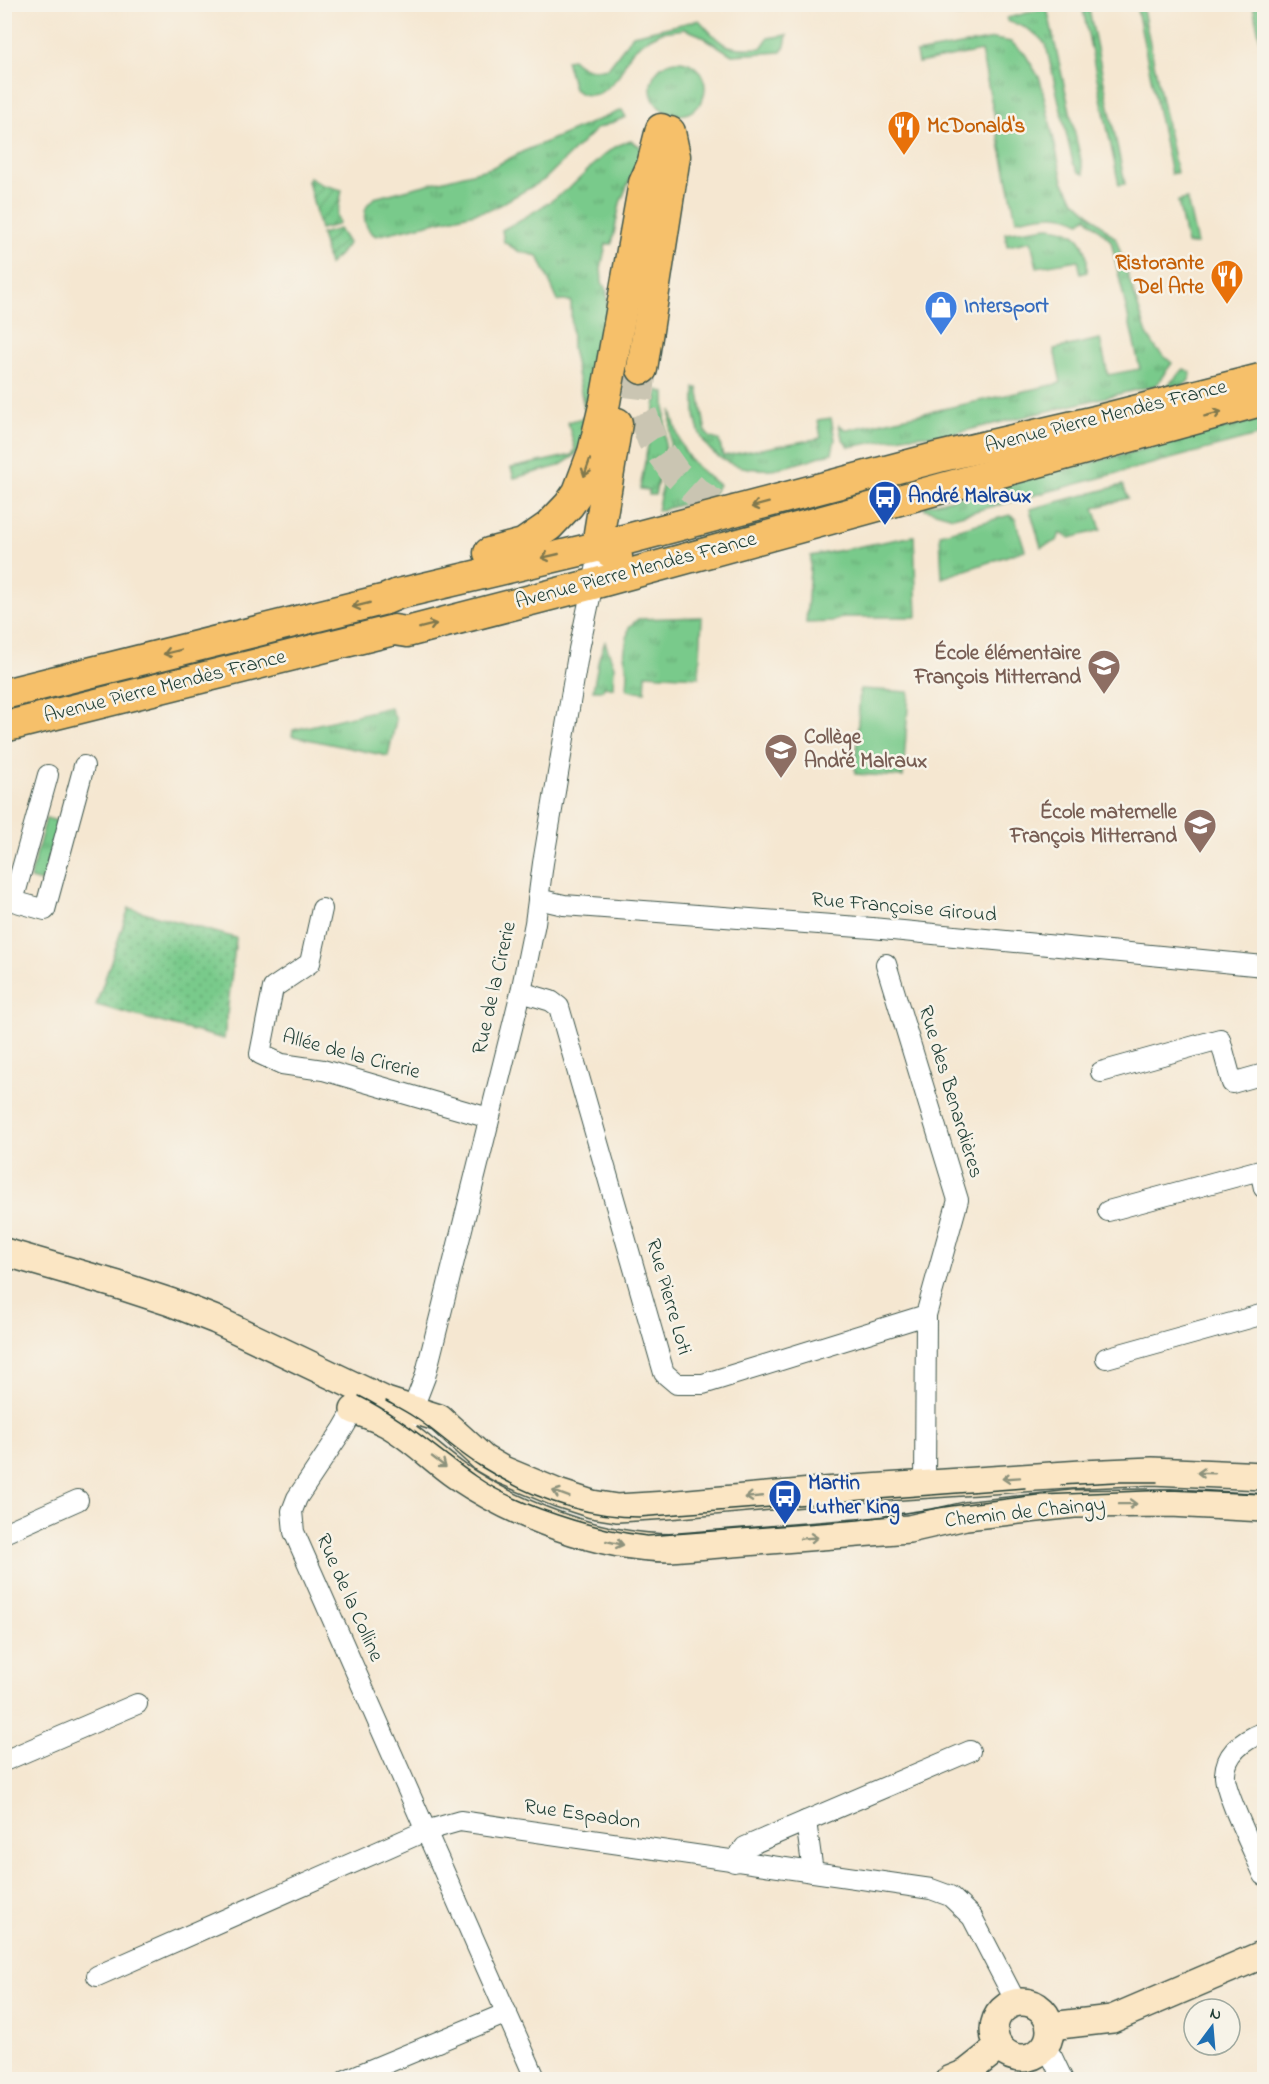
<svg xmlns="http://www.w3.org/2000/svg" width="1269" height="2084" font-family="'Indie Flower',sans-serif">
<defs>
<pattern id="grass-tufts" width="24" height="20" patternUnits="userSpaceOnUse" patternTransform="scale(1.5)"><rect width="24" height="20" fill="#79ca8b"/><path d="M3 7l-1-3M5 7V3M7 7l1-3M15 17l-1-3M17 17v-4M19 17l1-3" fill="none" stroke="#63a572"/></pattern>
<pattern id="park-dots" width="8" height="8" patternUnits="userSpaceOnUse" patternTransform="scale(1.5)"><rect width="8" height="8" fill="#79ca8b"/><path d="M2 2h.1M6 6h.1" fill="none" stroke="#63a572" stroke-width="1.8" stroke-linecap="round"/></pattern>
<pattern id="garden-furrows" width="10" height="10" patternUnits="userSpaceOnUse" patternTransform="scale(1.5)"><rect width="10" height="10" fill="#79ca8b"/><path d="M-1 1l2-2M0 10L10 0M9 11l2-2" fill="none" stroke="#63a572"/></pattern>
</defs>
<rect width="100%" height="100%" fill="#f7f3e8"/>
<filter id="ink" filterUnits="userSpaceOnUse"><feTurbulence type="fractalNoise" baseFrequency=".0167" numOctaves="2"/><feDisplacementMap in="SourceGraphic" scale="12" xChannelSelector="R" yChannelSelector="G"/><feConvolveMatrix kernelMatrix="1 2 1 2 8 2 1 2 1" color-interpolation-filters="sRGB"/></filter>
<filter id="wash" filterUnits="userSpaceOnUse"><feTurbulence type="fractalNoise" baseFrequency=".008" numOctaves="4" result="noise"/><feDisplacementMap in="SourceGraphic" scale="24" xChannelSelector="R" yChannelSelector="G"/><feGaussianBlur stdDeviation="1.35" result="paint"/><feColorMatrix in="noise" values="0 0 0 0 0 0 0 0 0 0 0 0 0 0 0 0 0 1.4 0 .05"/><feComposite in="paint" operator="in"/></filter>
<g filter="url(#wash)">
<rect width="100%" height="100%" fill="#f5e7d1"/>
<g fill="url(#grass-tufts)" stroke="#4c8460" stroke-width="1.5">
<polygon points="954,5 979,5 979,10 963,16 956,16"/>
<polygon points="1082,5 1088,5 1125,184 1119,185"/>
<polygon points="1136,5 1142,5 1177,173 1171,174"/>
<polygon points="1253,5 1259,5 1264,29 1264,59"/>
<path d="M1047,8L1084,174L1079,172L1073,163L1046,45C1035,31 1024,26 1007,21V18Z"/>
<path d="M699,20C723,46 724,50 761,48L768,38L787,35L785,46L781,52L732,55L700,35L685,29L662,32L644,41L631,52L618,77L607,88L598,94L590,95L581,94L574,89L566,60L572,59C584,71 592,71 608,68L633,35Z"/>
<path d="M994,39L1011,42L1025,54L1040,79L1063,181L1073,198L1116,239L1147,334L1157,350L1172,363L1156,385L952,434L909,436L849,447L842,438L839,425L847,430L1061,383L1054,349L1100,339L1108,375L1140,369L1111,241L1086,217L1080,222C1058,210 1040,216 1016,220L981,51L918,63L916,53Z"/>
<circle cx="678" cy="88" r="27"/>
<path d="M622,110L626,117L596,129L544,180L492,209L376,236C361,227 361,208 374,198L491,168L522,152Z"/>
<path d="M631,141L640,146L641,153L620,203L612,244H606L601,268L602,282L607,292L608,336L585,443L573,457L559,466L514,478L511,468L572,455L575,449L568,422L586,417L572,348L571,301H558L538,256L518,251L504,242L502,230C526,217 548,204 569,188C589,172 607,145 631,141Z"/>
<polygon points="1187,199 1197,244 1187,244 1178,201"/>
<path d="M1048,227C1078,229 1089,242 1087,272L1081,274L1078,260L1037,267L1031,241L1007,246L1005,233Z"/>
<path d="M1184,369L1191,373C1191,387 1173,388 1161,392Z"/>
<path d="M695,388H698L706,433L711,438L719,440L723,456L821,438L818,420L831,418L835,439L832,453C812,458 789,468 769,469C734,471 703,457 696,420C694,410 695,398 695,388Z"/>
<polygon points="658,390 665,393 665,449 655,495 649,495 649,490 640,489"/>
<path d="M671,410C681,451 685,460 719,485L710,497L657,511L670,448Z"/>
<polygon points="1264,418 1264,434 953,517 925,509 924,506"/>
<polygon points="1123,485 1128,498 1094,508 1101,530 1070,538 1060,533 1057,541 1041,547 1030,509"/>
<polygon points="1010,515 1015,518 1025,550 942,578 940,534"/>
<polygon points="914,536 917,617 843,617 832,622 806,623 811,556"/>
<polygon points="702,617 699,677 646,674 645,692 627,690 628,673 624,655 629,627 638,619"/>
<polygon points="605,642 614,666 613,688 604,686 603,690 593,690 599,658"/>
<polygon points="390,707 396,720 388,756 292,736 293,730"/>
<polygon points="46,818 61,822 45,883 30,879"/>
</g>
<polygon fill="url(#park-dots)" stroke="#4c8460" stroke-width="1.5" points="129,908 236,938 224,1039 96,1005"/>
<g fill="url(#garden-furrows)" stroke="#4c8460" stroke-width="1.5">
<polygon points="309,177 320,184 342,190 337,216 339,223 337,225 320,229 308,181"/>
<path d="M339,229L348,243C345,252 334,257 329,265L321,234Z"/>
</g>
<polygon fill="#79ca8b" stroke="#4c8460" stroke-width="1.5" points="860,689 909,692 903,777 855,774"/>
</g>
<g filter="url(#ink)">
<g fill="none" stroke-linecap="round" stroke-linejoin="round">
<polyline stroke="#cac5b2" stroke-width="30" stroke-dasharray="30 15" stroke-linecap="butt" points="642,369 638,402 652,440 676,474 698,494 720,508 777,512 801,510"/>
<defs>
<g id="street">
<polyline points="538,899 564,905 872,928 1264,966"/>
<polyline points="4,901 13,901 45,910 84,766"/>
<polyline points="13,901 48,775"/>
<polyline points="322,909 310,963 273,988 260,1054 282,1064 323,1070 489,1118"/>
<polyline points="886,964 958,1200 926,1315 925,1484"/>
<polyline points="521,992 551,1001 559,1007 664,1373 677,1384 703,1384 926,1315"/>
<polyline points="1101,1072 1220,1039 1232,1083 1264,1074"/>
<polyline points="1108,1211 1260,1170 1264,1188"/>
<polyline points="1106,1358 1264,1314"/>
<polyline points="358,1399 354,1410 343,1429 297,1498 292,1511 294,1532 536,2080"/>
<polyline points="408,1421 425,1377 521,992 535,923 543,863 579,649 601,546"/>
<polyline points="4,1533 78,1500"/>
<path d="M1264,1732C1246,1739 1226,1751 1225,1774C1223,1790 1256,1856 1264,1875"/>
<polyline points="4,1761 137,1704"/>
<polyline points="806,1821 813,1872"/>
<polyline points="734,1862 745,1847 970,1751"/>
<polyline points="97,1976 425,1831 460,1821 931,1889 950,1896 972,1917 1016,2002"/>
<polyline points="1040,2052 1052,2057 1063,2080"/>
<polyline points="346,2080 507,2013"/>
</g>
<g id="secondary">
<polyline points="4,1252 118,1285 170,1302 216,1320 386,1401 439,1418 484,1459 503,1470 558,1493 592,1504 617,1508 667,1505 823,1491 1082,1474 1152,1471 1264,1476"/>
<path d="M354,1410C365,1414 378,1418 388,1424C413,1438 434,1460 457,1476C515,1515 599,1548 670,1548L909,1529L966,1516L1074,1504L1171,1503L1264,1508"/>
<circle cx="1022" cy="2030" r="28"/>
<polyline points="1050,2026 1112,2019 1264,1954"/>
<polyline points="949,2080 966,2073 999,2047"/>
</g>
<g id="primary">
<polyline points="642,369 675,156 670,132"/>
<polyline points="489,553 523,544 549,526 569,505 578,492 593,452 605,402 644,183 652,165 661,129"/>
<polyline points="617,557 601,546 599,533 617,423"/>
<polyline points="4,694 386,599 398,594 601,546 939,457 1095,421 1264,378"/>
<polyline points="4,727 394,630 407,632 593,584 1264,400"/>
</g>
</defs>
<use href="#street" stroke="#3f564c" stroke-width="22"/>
<use href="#secondary" stroke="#3f564c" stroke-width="30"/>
<use href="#primary" stroke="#3f564c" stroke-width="33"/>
<use href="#street" stroke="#fff" stroke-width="20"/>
<use href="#secondary" stroke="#fbe6c4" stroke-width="27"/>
<use href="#primary" stroke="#f6c06b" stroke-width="30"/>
<g stroke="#1f3d34" stroke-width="1.5">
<path d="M359,1396C402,1417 436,1449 475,1476C518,1506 595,1530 647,1536L858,1520L951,1506L1037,1495L1170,1490L1264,1494"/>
<path d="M386,1401C395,1406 405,1411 414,1417C437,1432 457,1452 480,1466C528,1496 583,1517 639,1517L1025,1488"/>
<polyline points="1061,1485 1117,1482 1157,1482"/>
</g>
</g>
<defs><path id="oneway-shaft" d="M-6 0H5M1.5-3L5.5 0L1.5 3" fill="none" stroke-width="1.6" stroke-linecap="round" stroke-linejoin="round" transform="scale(1.5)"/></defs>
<g stroke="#80784d">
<use href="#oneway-shaft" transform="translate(1213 414) rotate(-15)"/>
<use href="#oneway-shaft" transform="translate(587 468) rotate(109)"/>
<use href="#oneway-shaft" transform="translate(760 505) rotate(165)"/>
<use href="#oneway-shaft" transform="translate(550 556) rotate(167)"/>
<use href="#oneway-shaft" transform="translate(361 605) rotate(166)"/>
<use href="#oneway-shaft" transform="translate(428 626) rotate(-14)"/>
<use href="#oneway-shaft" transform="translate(172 652) rotate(166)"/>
</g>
<g stroke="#8d927c">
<use href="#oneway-shaft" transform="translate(439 1462) rotate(38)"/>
<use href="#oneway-shaft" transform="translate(1206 1473) rotate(-178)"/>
<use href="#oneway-shaft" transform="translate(1011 1478) rotate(176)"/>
<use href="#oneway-shaft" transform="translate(561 1494) rotate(-160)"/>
<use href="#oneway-shaft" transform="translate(754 1497) rotate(175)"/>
<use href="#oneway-shaft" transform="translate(1128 1504) rotate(-1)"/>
<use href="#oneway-shaft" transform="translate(809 1538) rotate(-4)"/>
<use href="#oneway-shaft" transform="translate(615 1543) rotate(13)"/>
</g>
</g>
<defs>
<symbol id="restaurant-pin" viewBox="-11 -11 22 30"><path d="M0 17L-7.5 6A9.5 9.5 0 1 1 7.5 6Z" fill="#e8710a" stroke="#f7f3e8"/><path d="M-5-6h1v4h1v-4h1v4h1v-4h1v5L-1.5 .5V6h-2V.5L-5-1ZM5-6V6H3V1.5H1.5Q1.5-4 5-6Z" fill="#fff"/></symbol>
<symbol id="shop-pin" viewBox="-11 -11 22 30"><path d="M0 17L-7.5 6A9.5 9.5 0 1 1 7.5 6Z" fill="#3f7fe0" stroke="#f7f3e8"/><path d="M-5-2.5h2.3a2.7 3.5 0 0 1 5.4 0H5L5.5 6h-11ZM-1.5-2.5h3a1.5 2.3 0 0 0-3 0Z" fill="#fff"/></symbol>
<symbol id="bus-pin" viewBox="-11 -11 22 30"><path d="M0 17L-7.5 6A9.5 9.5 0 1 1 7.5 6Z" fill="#1a4fb4" stroke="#f7f3e8"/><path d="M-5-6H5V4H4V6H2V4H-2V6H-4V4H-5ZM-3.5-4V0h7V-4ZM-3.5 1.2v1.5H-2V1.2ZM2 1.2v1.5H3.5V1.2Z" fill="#fff"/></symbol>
<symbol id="school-pin" viewBox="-11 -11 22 30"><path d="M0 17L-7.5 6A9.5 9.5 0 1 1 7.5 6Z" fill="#8d6e63" stroke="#f7f3e8"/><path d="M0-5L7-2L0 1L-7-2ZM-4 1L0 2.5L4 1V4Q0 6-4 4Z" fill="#fff"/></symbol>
</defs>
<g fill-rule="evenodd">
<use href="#restaurant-pin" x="885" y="108" width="38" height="52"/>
<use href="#restaurant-pin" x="1208" y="257" width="38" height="52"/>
<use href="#shop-pin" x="922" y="288" width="38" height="52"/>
<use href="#bus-pin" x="866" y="478" width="38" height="52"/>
<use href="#school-pin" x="1085" y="647" width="38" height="52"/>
<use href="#school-pin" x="762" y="731" width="38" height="52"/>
<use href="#school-pin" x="1181" y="806" width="38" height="52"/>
<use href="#bus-pin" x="766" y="1477" width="38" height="52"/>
</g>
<g text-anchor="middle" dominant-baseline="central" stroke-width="5" stroke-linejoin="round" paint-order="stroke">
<g font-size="21" font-weight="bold" fill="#c56008" stroke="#f7f3e8" text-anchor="start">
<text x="927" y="127">McDonald's</text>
<text x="1204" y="264" text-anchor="end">Ristorante<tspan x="1204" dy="24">Del Arte</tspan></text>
</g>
<g font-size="21" font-weight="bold" fill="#366cbe" stroke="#f7f3e8" text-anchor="start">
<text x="964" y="307">Intersport</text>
</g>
<g font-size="21" fill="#1f3d34" stroke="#f7f3e8">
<text transform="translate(1106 417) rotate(-14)">Avenue Pierre Mendès France</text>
<text transform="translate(636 571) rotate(-15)">Avenue Pierre Mendès France</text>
<text transform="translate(165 687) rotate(-14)">Avenue Pierre Mendès France</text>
<text transform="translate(904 908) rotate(5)">Rue Françoise Giroud</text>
<text transform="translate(495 988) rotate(-77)">Rue de la Cirerie</text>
<text transform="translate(351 1055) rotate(15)">Allée de la Cirerie</text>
<text transform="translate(950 1092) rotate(73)">Rue des Benardières</text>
<text transform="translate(668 1297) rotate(74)">Rue Pierre Loti</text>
<text transform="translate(1025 1513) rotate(-6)">Chemin de Chaingy</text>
<text transform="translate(349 1598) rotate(66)">Rue de la Colline</text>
<text transform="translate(582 1815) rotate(8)">Rue Espadon</text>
</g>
<g font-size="21" font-weight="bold" fill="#164399" stroke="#f7f3e8" text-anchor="start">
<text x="908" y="497">André Malraux</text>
<text x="808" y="1484">Martin<tspan x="808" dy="24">Luther King</tspan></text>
</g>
<g font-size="21" font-weight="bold" fill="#785e54" stroke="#f7f3e8" text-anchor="end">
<text x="1081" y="654">École élémentaire<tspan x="1081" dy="24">François Mitterrand</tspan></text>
<text x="804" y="738" text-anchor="start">Collège<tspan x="804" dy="24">André Malraux</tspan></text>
<text x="1177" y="813">École maternelle<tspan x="1177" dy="24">François Mitterrand</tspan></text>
</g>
</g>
<rect width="1269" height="2084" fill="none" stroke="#f7f3e8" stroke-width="24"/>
<g transform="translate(1212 2027) rotate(16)"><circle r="28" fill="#f7f3e8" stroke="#a1aaa0" stroke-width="1.5"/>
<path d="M0-4.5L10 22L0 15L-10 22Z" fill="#1f6fb2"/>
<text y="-9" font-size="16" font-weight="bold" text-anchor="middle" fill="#1f3d34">N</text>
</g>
</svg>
